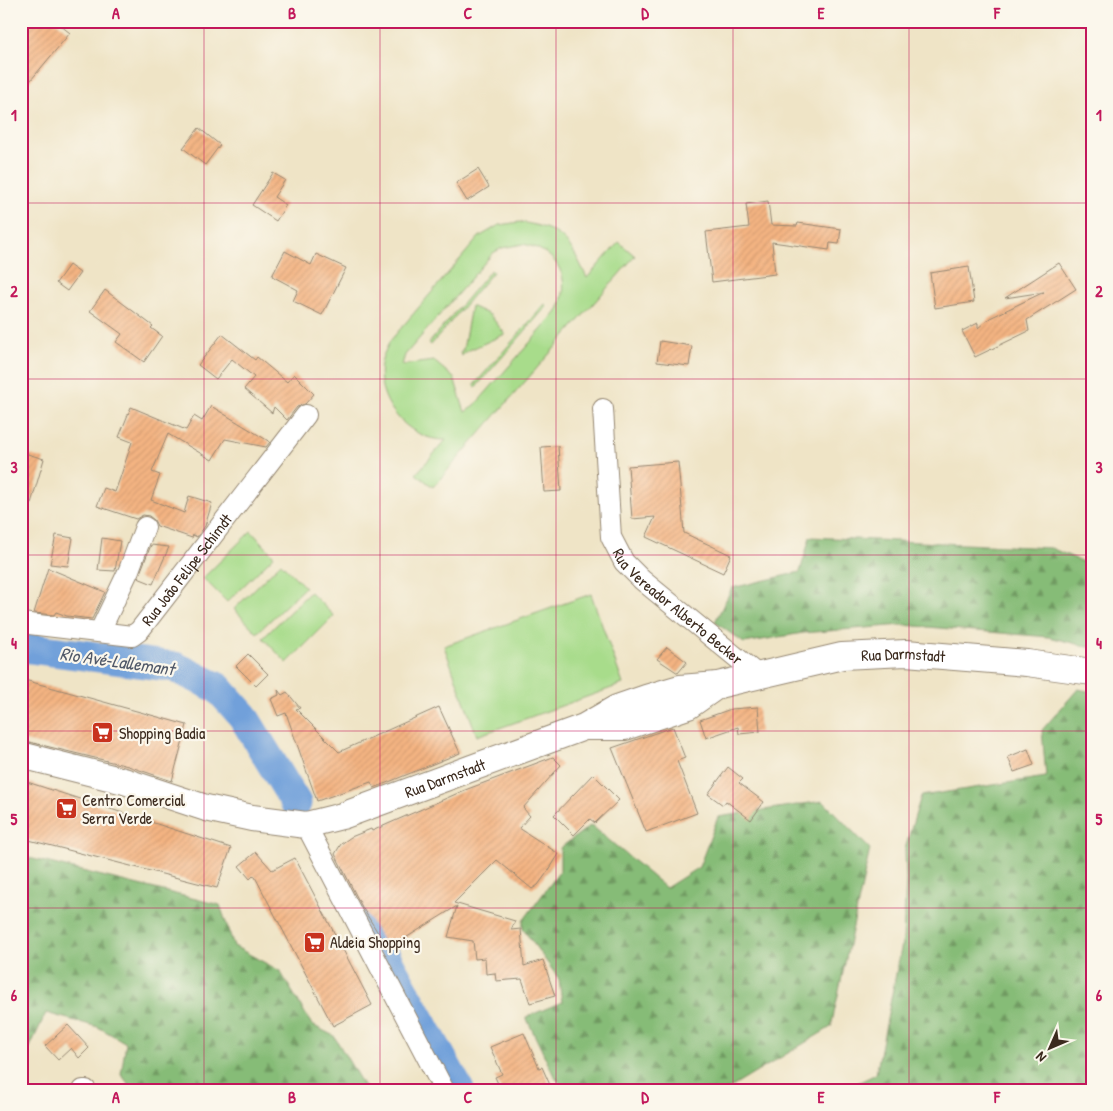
<svg xmlns="http://www.w3.org/2000/svg" width="1113" height="1111" font-family="'Patrick Hand',sans-serif">
<defs>
<pattern id="forest-firs" width="22" height="20" patternUnits="userSpaceOnUse" patternTransform="scale(1.25)"><rect width="22" height="20" fill="#86bc77"/><path d="M5 1l3.5 6h-7zM16 11l3.5 6h-7z" fill="#6f9961"/></pattern>
<pattern id="building-hatch" width="6" height="6" patternUnits="userSpaceOnUse" patternTransform="scale(1.25)"><rect width="6" height="6" fill="#f4b482"/><path d="M-1 1l2-2M0 6l6-6M5 7l2-2" fill="none" stroke="#d29b70"/></pattern>
</defs>
<rect width="100%" height="100%" fill="#fbf7ec"/>
<filter id="ink" filterUnits="userSpaceOnUse"><feTurbulence type="fractalNoise" baseFrequency=".02" numOctaves="2"/><feDisplacementMap in="SourceGraphic" scale="10" xChannelSelector="R" yChannelSelector="G"/><feConvolveMatrix kernelMatrix="1 2 1 2 8 2 1 2 1" color-interpolation-filters="sRGB"/></filter>
<filter id="wash" filterUnits="userSpaceOnUse"><feTurbulence type="fractalNoise" baseFrequency=".0096" numOctaves="4" result="noise"/><feDisplacementMap in="SourceGraphic" scale="20" xChannelSelector="R" yChannelSelector="G"/><feGaussianBlur stdDeviation="1.12" result="paint"/><feColorMatrix in="noise" values="0 0 0 0 0 0 0 0 0 0 0 0 0 0 0 0 0 1.4 0 .05"/><feComposite in="paint" operator="in"/></filter>
<g filter="url(#wash)">
<rect width="100%" height="100%" fill="#efe4c6"/>
<g fill="#a8dc8b" stroke="#728354" fill-rule="evenodd">
<path d="M520,222C563,229 569,240 587,278L619,242L635,256L433,487L416,474L446,440C407,441 372,398 382,359C384,353 387,347 390,341L479,237L499,225ZM523,244C559,251 574,281 556,313L474,406L465,412L454,378L434,361L402,365L405,355L493,253L502,248Z"/>
<polygon points="491,270 493,272 431,345 429,343"/>
<polygon points="545,304 547,306 476,387 474,385"/>
<polygon points="471,306 490,315 505,334 465,352 462,356 460,352 463,350"/>
<polygon points="251,531 274,556 227,602 203,578"/>
<polygon points="281,563 305,587 257,633 234,609"/>
<polygon points="310,592 334,616 287,663 263,638"/>
<polygon points="591,594 623,684 477,736 444,646"/>
</g>
<g fill="url(#forest-firs)" stroke="#60734a">
<polygon points="810,537 1051,548 1092,566 1092,648 1049,637 903,625 803,633 744,643 715,622 732,588 800,572"/>
<polygon points="1078,689 1092,692 1092,1090 843,1090 876,1074 903,939 906,880 905,849 921,796 1046,777 1042,730"/>
<polygon points="823,801 870,849 831,1027 727,1090 568,1090 555,1078 526,1017 562,1002 559,979 523,929 523,921 560,871 560,848 591,825 666,888 699,867 718,817"/>
<polygon points="21,856 220,905 234,946 280,971 312,1025 334,1036 366,1090 133,1090 121,1074 126,1043 98,1027 46,1013 21,1066"/>
</g>
<g fill="none" stroke-linecap="round" stroke-linejoin="round">
<g stroke="#71a0da" stroke-width="31">
<polyline points="21,647 175,667 218,688 243,716 296,803"/>
<polyline points="359,909 459,1090"/>
</g>
</g>
<g id="blocks">
<g fill="url(#building-hatch)">
<polygon points="21,21 55,21 70,33 21,92"/>
<polygon points="199,128 220,145 205,165 183,148"/>
<polygon points="478,169 489,187 467,201 456,183"/>
<polygon points="273,173 285,180 274,197 286,205 276,221 252,205"/>
<polygon points="768,201 771,225 797,226 798,223 841,229 839,244 830,243 829,250 772,242 775,274 712,282 706,232 749,227 746,204"/>
<polygon points="285,251 311,265 316,254 346,268 322,315 293,301 298,290 272,276"/>
<polygon points="1059,263 1076,289 1027,320 1029,331 975,357 962,331 978,323 978,328 990,318 1044,292 1005,298"/>
<polygon points="69,265 80,273 67,291 56,283"/>
<polygon points="969,267 974,302 935,308 930,273"/>
<polygon points="105,290 153,326 151,328 162,336 144,362 116,342 122,334 90,311"/>
<polygon points="222,334 255,360 257,357 287,382 294,374 314,394 305,404 297,407 287,420 274,407 272,413 244,389 254,377 232,359 216,379 198,365"/>
<polygon points="660,341 692,346 689,366 657,362"/>
<polygon points="211,406 270,442 266,447 225,439 212,460 168,434 152,472 160,475 151,500 184,513 189,496 212,503 205,526 197,537 193,535 192,538 157,526 154,520 149,516 143,515 136,519 97,506 104,488 115,492 120,478 132,442 119,437 131,407 186,430 194,416 202,421"/>
<polygon points="558,446 561,491 544,492 541,447"/>
<polygon points="21,452 44,459 25,524 21,523"/>
<polygon points="678,462 684,533 731,555 723,573 646,537 655,517 632,519 628,466"/>
<polygon points="56,535 73,538 68,566 50,564"/>
<polygon points="102,538 120,541 115,571 98,570"/>
<polygon points="151,545 169,547 153,584 138,578"/>
<polygon points="48,568 105,592 92,619 67,616 56,612 54,615 34,613"/>
<polygon points="667,647 687,662 678,673 657,659"/>
<polygon points="248,654 268,674 256,686 236,666"/>
<polygon points="21,679 187,725 172,781 128,766 21,740"/>
<polygon points="278,690 282,695 287,692 300,708 296,709 339,752 439,707 460,753 374,788 371,782 317,801 286,713 278,716 271,699 279,695"/>
<polygon points="758,707 760,732 739,734 738,727 706,738 700,720 731,709"/>
<polygon points="673,727 685,758 677,761 697,813 646,832 612,748"/>
<polygon points="1028,749 1034,765 1014,772 1008,757"/>
<polygon points="553,757 561,765 523,808 530,816 519,828 559,854 549,870 538,885 532,889 497,860 454,903 515,921 511,930 521,929 524,966 543,960 555,996 530,1003 522,979 496,981 495,973 486,974 485,958 475,959 473,941 448,937 457,906 388,949 362,907 335,854 341,844 351,837 371,829 372,831 465,790"/>
<polygon points="728,767 743,779 739,783 764,802 751,820 726,801 723,805 708,794"/>
<polygon points="593,774 619,800 595,823 590,819 574,835 554,815"/>
<polygon points="21,780 231,848 217,888 21,838"/>
<polygon points="256,852 272,870 295,858 372,1005 333,1026 254,875 250,879 239,866"/>
<polygon points="68,1025 89,1048 79,1058 71,1048 58,1060 45,1046"/>
<polygon points="524,1033 539,1068 542,1067 550,1085 538,1090 501,1090 495,1077 502,1074 490,1047"/>
</g>
</g>
</g>
<g filter="url(#ink)">
<use href="#blocks" fill-opacity="0" stroke="#958772" stroke-width="1"/>
<g fill="none" stroke-linecap="round" stroke-linejoin="round">
<defs>
<g id="minor">
<path id="s1" d="M603,409L611,537L624,562L642,580L758,675"/>
<path id="s2" d="M21,623L132,636L139,631L306,415"/>
<polyline points="100,631 129,570 145,527"/>
<polyline points="306,825 444,1090"/>
<polyline points="83,1090 86,1090"/>
</g>
<g id="major">
<polyline points="585,727 625,727 688,706 718,685"/>
<path id="s3" d="M21,755L124,781L206,808L252,818L306,825L342,816L472,768L584,727L617,708L646,698L680,688L718,685L842,656L906,653L1027,663L1092,672"/>
</g>
</defs>
<use href="#minor" stroke="#958772" stroke-width="22"/>
<use href="#major" stroke="#958772" stroke-width="28"/>
<use href="#minor" stroke="#fff" stroke-width="20"/>
<use href="#major" stroke="#fff" stroke-width="26"/>
</g>
</g>
<path fill="none" stroke="#c2185b" stroke-width="1" stroke-opacity="0.55" d="M204,21V1090M380,21V1090M556,21V1090M733,21V1090M909,21V1090M21,203H1092M21,379H1092M21,555H1092M21,731H1092M21,908H1092"/>
<defs>
<symbol id="supermarket-square" viewBox="-11 -11 22 22"><rect x="-9" y="-9" width="18" height="18" rx="4" fill="#c8321e" stroke="#fbf7ec"/><path d="M-6-5.5h2.5l.6 2H6L4.5 2H-2.5L-4.4-4H-6ZM-1.5 3.2a1.3 1.3 0 1 0 .1 0ZM3 3.2a1.3 1.3 0 1 0 .1 0Z" fill="#fff"/></symbol>
</defs>
<g fill-rule="evenodd">
<use href="#supermarket-square" x="90" y="720" width="25" height="25"/>
<use href="#supermarket-square" x="54" y="796" width="25" height="25"/>
<use href="#supermarket-square" x="302" y="930" width="25" height="25"/>
</g>
<g text-anchor="middle" dominant-baseline="central" stroke-width="4.5" stroke-linejoin="round" paint-order="stroke">
<g font-size="16" fill="#3b2a1e" stroke="#fbf7ec">
<text stroke="none"><textPath href="#s2" startOffset="198">Rua João Felipe Schimdt</textPath></text>
<text stroke="none"><textPath href="#s1" startOffset="226">Rua Vereador Alberto Becker</textPath></text>
<text stroke="none"><textPath href="#s3" startOffset="920">Rua Darmstadt</textPath></text>
<text stroke="none"><textPath href="#s3" startOffset="441">Rua Darmstadt</textPath></text>
</g>
<g font-size="16" fill="#3b2a1e" stroke="#fbf7ec" text-anchor="start">
<text x="119" y="733">Shopping Badia</text>
<text x="82" y="800">Centro Comercial<tspan x="82" dy="18">Serra Verde</tspan></text>
<text x="330" y="942">Aldeia Shopping</text>
</g>
<g font-size="18" font-style="italic" fill="#515969" stroke="#fbf7ec">
<text transform="translate(117 661) rotate(8)">Rio Avé‐Lallemant</text>
</g>
</g>
<rect width="1113" height="1111" fill="none" stroke="#fbf7ec" stroke-width="55"/>
<g transform="translate(1050 1048) rotate(225)" stroke="#fbf7ec" stroke-width="4" paint-order="stroke">
<path d="M0-4L9 19L0 12L-9 19Z" fill="#3b2a1e"/>
<text y="-8" font-size="14" font-weight="bold" text-anchor="middle" fill="#3b2a1e">N</text>
</g>
<rect x="28" y="28" width="1058" height="1056" fill="none" stroke="#c2185b" stroke-width="2"/>
<g font-size="16" text-anchor="middle" font-weight="bold" fill="#c2185b">
<text x="116" y="19">A</text>
<text x="292" y="19">B</text>
<text x="468" y="19">C</text>
<text x="645" y="19">D</text>
<text x="821" y="19">E</text>
<text x="997" y="19">F</text>
<text x="14" y="121">1</text>
<text x="1099" y="121">1</text>
<text x="14" y="297">2</text>
<text x="1099" y="297">2</text>
<text x="14" y="473">3</text>
<text x="1099" y="473">3</text>
<text x="14" y="649">4</text>
<text x="1099" y="649">4</text>
<text x="14" y="825">5</text>
<text x="1099" y="825">5</text>
<text x="14" y="1001">6</text>
<text x="1099" y="1001">6</text>
<text x="116" y="1103">A</text>
<text x="292" y="1103">B</text>
<text x="468" y="1103">C</text>
<text x="645" y="1103">D</text>
<text x="821" y="1103">E</text>
<text x="997" y="1103">F</text>
</g>
</svg>
